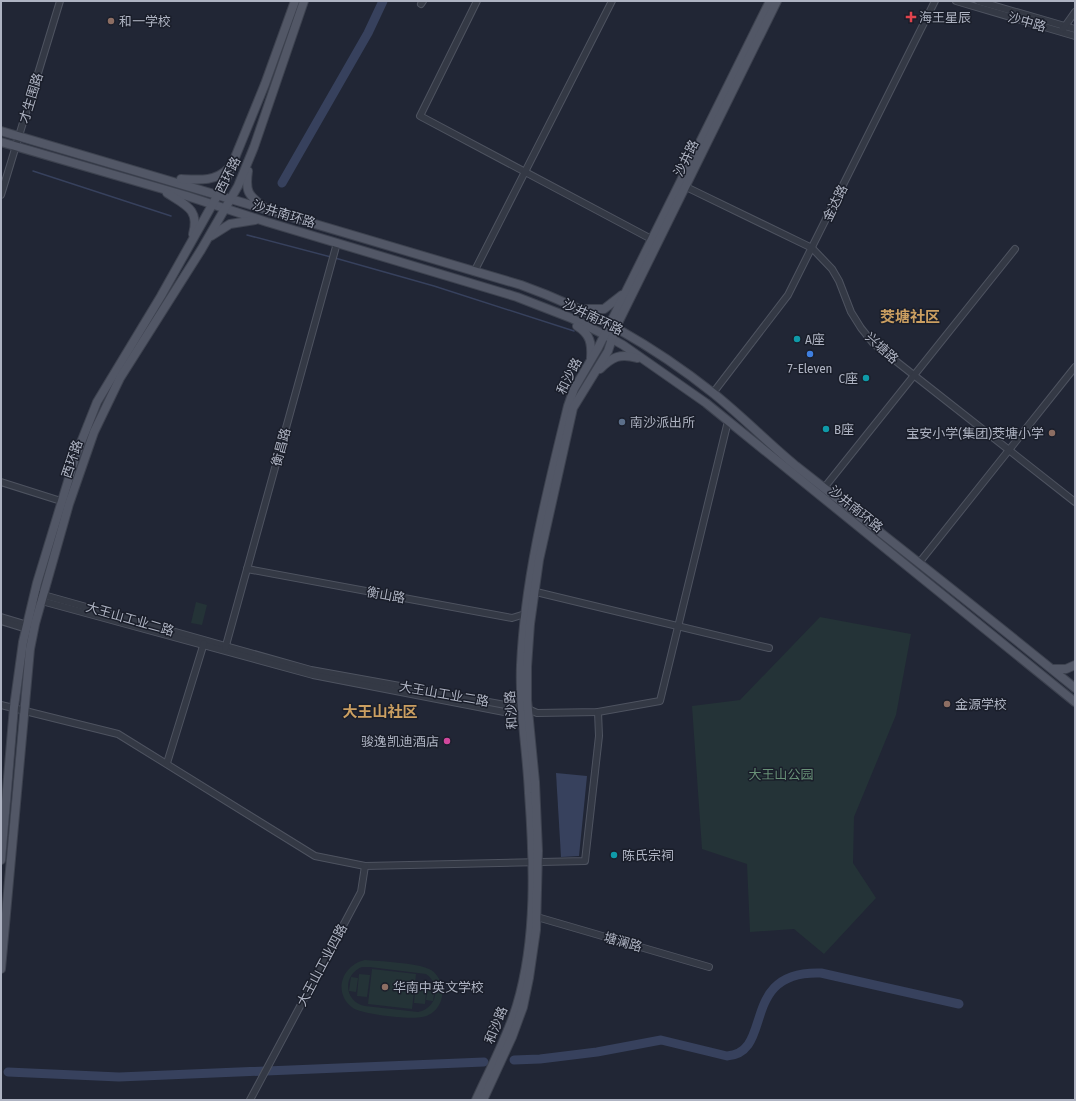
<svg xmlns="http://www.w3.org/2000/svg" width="1076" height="1101" font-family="'Fira Sans Condensed','Noto Sans SC',sans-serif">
<rect width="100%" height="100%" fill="#212635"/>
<g fill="#243337" fill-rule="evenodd">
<polygon points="196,602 207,605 202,625 191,623"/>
<polygon points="820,617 911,634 896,715 854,817 853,863 876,898 824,954 794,929 750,932 747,864 702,849 692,706 740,700"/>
<path d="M365,960C378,961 418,963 429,969C436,972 441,980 442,988C443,994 442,1000 439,1005C435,1012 429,1016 422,1017C411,1020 361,1014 353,1008C332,993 342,965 365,960ZM362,967H370L426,974C442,985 437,1008 418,1012L365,1006C344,1002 342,975 362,967Z"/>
<polygon points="372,969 416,974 412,1009 368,1004"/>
<polygon points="359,974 370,975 367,997 357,996"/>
<polygon points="351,977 358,978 356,992 349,991"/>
<polygon points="416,981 427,982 425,1004 414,1003"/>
<polygon points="428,986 435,987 433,1001 426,1000"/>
</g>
<polygon fill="#37415d" points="556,773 587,776 579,856 561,857"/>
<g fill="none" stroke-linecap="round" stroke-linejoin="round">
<g stroke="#37415d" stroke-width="1.5">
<polyline points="33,171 171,216"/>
<polyline points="247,235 331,257"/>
<polyline points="335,258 434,286 574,331"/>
</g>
<g stroke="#37415d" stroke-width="9">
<polyline points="282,183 368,33 383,1"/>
<path d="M514,1060L540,1059L597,1052L661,1040L727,1056C775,1053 738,970 821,973L959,1004"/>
<polyline points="8,1072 119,1077 484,1062"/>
</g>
<defs>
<g id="minor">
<polyline points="477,1 420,116 655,241"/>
<polyline points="956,1 1075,36"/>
<polyline points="978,1 1075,29"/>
<polyline points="421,4 423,1"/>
<polyline points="1063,29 1075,12"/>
<polyline points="682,185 812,248 832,269 839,281 851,312 861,328 873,343 1075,502"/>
<polyline points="1,195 60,1"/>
<polyline points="474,272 612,1"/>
<polyline points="713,393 788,295 935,1"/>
<polyline points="1,482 64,502"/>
<polyline points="824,488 1015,249"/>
<polyline points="919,563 1075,367"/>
<polyline points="247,569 512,618 525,614"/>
<polyline points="532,591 769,648"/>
<polyline points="40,594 311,670 528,709 537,713 598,712 660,701 728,421"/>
<polyline points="38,600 313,675 525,716"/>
<polyline points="1,617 31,626"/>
<polyline points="1,621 30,630"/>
<polyline points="225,649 337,243"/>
<polyline points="1,705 118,734 315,856 365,866 585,861 599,736 598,712"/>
<polyline points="167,763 204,643"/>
<polyline points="537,917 709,967"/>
<polyline points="250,1100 361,892 365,866"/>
</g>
<g id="major">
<path d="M1,131L521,285C591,310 655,347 713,393C742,416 768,443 796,466C889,539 983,613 1075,688"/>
<polyline points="1,142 187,196 267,222 517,297 571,318 605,335 623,345 706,403 1075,702"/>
<path d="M248,171C245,192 248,195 265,208"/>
<path d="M181,179C199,180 215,182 229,168"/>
<path d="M167,193C185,205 200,209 193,234"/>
<polyline points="211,236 230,224 255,220"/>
<polyline points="587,309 604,309 622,295"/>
<path d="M577,326C590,334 592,343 591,358"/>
<path d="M600,369C612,357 620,353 637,358"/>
<polyline points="1053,669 1066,669 1075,665"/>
<polyline points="1,860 14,707 23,642 37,583 76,455 97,402 161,296 225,182 265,84 295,1"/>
<polyline points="1,969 30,649 35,624 69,504 94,432 120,378 201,250 238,186 254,147 304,1"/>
<path d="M476,1100C490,1069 507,1038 517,1005C537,938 534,862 529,793C527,750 519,708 521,665C525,577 547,492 568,406L574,389L598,348L770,1"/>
<polyline points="483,1100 512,1037 523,1007 529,978 536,930 538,851 535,782 527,700 527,667 530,624 539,560 573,408 608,351 616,327 777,1"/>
</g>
</defs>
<use href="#minor" stroke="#4e5360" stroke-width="8"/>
<use href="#major" stroke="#3d424f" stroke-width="10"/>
<use href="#minor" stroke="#343945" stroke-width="6"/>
<use href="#major" stroke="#525766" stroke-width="8"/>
</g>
<path fill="#e0444e" stroke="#1a1e2a" stroke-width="1.5" d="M909 11h4v4h4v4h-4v4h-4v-4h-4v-4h4z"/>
<g fill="#8d6e63" stroke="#1a1e2a" stroke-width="1.5">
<circle cx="111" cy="21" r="4"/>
<circle cx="1052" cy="433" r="4"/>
<circle cx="947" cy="704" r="4"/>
<circle cx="385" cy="987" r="4"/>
</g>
<g fill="#0f9aa8" stroke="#1a1e2a" stroke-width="1.5">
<circle cx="797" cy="339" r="4"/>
<circle cx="866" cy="378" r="4"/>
<circle cx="826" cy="429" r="4"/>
<circle cx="614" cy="855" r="4"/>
</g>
<circle fill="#3f7fe0" stroke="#1a1e2a" stroke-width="1.5" cx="810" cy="354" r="4"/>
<circle fill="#5c6f8a" stroke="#1a1e2a" stroke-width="1.5" cx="622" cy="422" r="4"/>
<circle fill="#d1479c" stroke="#1a1e2a" stroke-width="1.5" cx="447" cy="741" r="4"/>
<g text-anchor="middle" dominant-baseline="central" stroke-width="3" stroke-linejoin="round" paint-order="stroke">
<g font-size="13" fill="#aeb3c2" stroke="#1a1e2a" text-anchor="start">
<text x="919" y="17">海王星辰</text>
<text x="119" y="21">和一学校</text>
<text x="805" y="339">A座</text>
<text x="810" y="368" text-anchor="middle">7-Eleven</text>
<text x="858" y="378" text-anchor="end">C座</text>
<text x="630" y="422">南沙派出所</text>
<text x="834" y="429">B座</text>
<text x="1044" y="433" text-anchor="end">宝安小学(集团)茭塘小学</text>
<text x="955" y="704">金源学校</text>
<text x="439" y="741" text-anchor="end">骏逸凯迪酒店</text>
<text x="622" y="855">陈氏宗祠</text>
<text x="393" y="987">华南中英文学校</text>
</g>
<g font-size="13" fill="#aeb3c2" stroke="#1a1e2a">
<text transform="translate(1027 22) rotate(16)">沙中路</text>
<text transform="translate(31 98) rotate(-73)">才生围路</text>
<text transform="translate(686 158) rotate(-64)">沙井路</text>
<text transform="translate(228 175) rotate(-64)">西环路</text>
<text transform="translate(835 203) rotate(-64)">金达路</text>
<text transform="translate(284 214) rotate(17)">沙井南环路</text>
<text transform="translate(593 317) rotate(26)">沙井南环路</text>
<text transform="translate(882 348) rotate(42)">兴塘路</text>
<text transform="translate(569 376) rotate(-63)">和沙路</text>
<text transform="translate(281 447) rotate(-75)">衡昌路</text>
<text transform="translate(72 459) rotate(-71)">西环路</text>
<text transform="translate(856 509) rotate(39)">沙井南环路</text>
<text transform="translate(386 595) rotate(10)">衡山路</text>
<text transform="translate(130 619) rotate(16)">大王山工业二路</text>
<text transform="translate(444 694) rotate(10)">大王山工业二路</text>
<text transform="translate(511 710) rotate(-94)">和沙路</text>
<text transform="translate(623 942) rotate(16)">塘澜路</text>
<text transform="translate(322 965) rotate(-62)">大王山工业四路</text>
<text transform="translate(496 1025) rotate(-68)">和沙路</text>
</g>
<g font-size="13" fill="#689177" stroke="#1a1e2a">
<text x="781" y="774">大王山公园</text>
</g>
<g font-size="15" font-weight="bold" fill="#cb9f61" stroke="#1a1e2a">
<text x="910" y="317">茭塘社区</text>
<text x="380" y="712">大王山社区</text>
</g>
</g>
<rect width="1076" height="1101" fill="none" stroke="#aeb3c2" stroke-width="4"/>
</svg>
